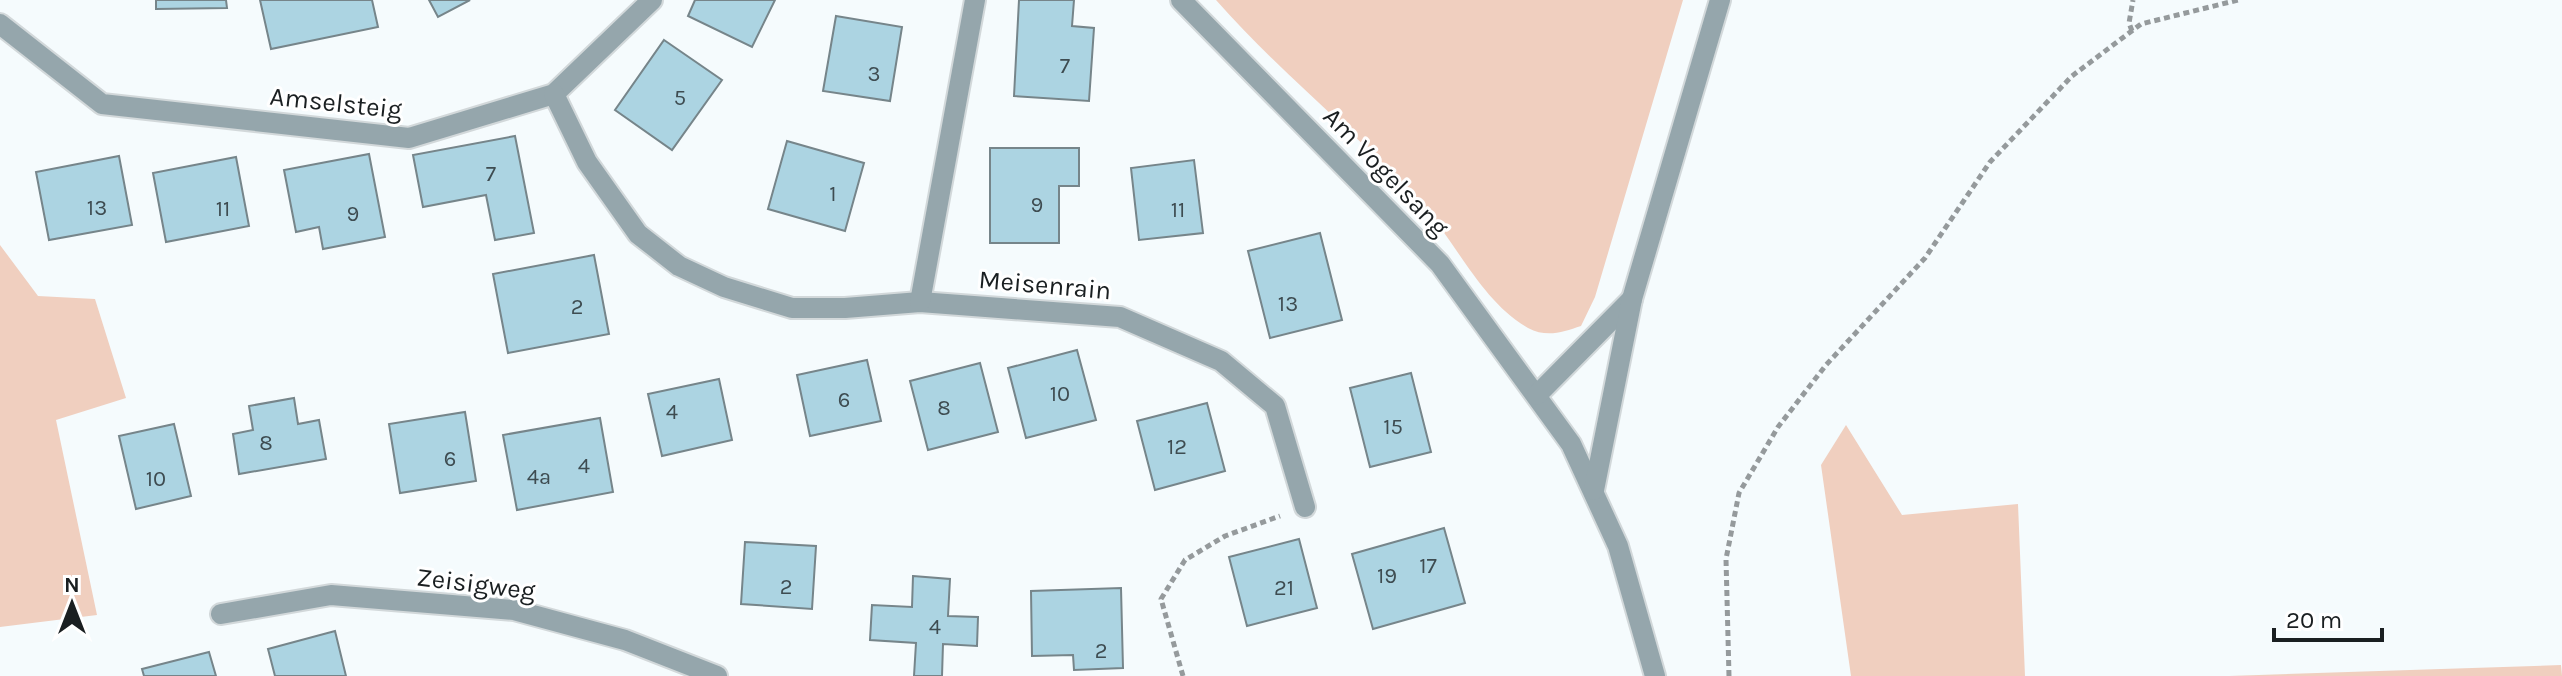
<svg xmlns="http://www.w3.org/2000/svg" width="2562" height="676" font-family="Karla,sans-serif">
<rect width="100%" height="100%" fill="#f5fbfd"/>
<g fill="#f0cfbf">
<path d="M1216,0H1683L1595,297L1581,326C1563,332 1547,338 1528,328C1481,301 1456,242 1421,203C1356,132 1280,73 1216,0Z"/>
<polygon points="0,245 38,296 95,299 126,398 56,420 97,615 0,627"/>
<polygon points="1846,425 1902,515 2018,504 2025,676 1851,676 1821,465"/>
<polygon points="2561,665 2562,676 2229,676"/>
</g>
<g fill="#acd4e2" stroke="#76858a" stroke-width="2">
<polygon points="156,0 226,0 227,8 156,9"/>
<polygon points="260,0 372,0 378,27 271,49"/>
<polygon points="429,0 470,0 438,17"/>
<polygon points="695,0 775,0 752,47 688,16"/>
<polygon points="1019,0 1074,0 1072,26 1094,28 1089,101 1014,96"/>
<polygon points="836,16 902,27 890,101 823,91"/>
<polygon points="664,40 722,80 672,150 615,110"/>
<polygon points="515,136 534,233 495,240 486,195 423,207 413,155"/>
<polygon points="787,141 864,163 845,231 768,209"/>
<polygon points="990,148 1079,148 1079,186 1059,186 1059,243 990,243"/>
<polygon points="369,154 385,237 323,249 319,227 296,232 284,170"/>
<polygon points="119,156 132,225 49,240 36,172"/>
<polygon points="236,157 249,226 166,242 153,173"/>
<polygon points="1194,160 1203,233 1139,240 1131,168"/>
<polygon points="1320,233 1342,320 1270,338 1248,251"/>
<polygon points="594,255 609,334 508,353 493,274"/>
<polygon points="1077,350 1096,420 1026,438 1008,368"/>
<polygon points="867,360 881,421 810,436 797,375"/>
<polygon points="980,363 998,432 928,450 910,381"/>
<polygon points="1411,373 1431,452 1370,467 1350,388"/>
<polygon points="719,379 732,440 662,456 648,394"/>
<polygon points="294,398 298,424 319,420 326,459 239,474 233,434 253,430 249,406"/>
<polygon points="1207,403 1225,471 1155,490 1137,421"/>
<polygon points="465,412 476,481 400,493 389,424"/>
<polygon points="600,418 613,492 517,510 503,435"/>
<polygon points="174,424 191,496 136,509 119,436"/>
<polygon points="1444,528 1465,603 1373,629 1352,554"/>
<polygon points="1299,539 1317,608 1247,626 1229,557"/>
<polygon points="745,542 816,546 812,609 741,604"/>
<polygon points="913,576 950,579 948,616 978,617 977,646 943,644 942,676 914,676 916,643 870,640 872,605 912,607"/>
<polygon points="1121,588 1123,668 1074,670 1073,655 1032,656 1031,591"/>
<polygon points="335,631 346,676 275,676 268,649"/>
<polygon points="209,652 216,676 144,676 142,669"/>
</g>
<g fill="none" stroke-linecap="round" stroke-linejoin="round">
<defs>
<g id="minor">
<polyline points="1181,0 1440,264 1571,444 1618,546 1655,676"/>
<polyline points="0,24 102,104 409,138 554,94 652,0"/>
<polyline points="554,94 587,162 638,234 679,266 724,287 792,308 845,308 920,302 1120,317 1221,361 1275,406 1305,507"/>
<polyline points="920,302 975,0"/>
<polyline points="1537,395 1632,299"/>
<polyline points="1594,490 1632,299 1720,0"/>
<polyline points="221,614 331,595 514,610 625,640 717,676"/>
</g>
</defs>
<use href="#minor" stroke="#d2d8da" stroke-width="24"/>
<g stroke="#959a9c" stroke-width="5" stroke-dasharray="6 4" stroke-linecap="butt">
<polyline points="2132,31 2129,23 2133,0"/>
<polyline points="1183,676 1161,599 1185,560 1225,536 1280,516"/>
<polyline points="1729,676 1726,559 1739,493 1778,427 1826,365 1925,258 1990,162 2072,76 2141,24 2238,0"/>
</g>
<use href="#minor" stroke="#95a6ac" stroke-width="20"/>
</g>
<g text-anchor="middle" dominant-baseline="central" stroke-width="6" stroke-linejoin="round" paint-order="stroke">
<g font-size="22" fill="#3e4c51">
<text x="1065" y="66">7</text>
<text x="874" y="74">3</text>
<text x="680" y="98">5</text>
<text x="491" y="174">7</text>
<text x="833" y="194">1</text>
<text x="1037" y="205">9</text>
<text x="97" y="208">13</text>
<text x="223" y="209">11</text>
<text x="1178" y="210">11</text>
<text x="353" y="214">9</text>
<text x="1288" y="304">13</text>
<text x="577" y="307">2</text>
<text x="1060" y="394">10</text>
<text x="844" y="400">6</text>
<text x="944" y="408">8</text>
<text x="672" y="412">4</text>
<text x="1393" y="427">15</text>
<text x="266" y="443">8</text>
<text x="1177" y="447">12</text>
<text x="450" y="459">6</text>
<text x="584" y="466">4</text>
<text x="539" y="477">4a</text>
<text x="156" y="479">10</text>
<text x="1428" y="566">17</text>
<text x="1387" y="576">19</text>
<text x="786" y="587">2</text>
<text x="1284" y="588">21</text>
<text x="935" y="627">4</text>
<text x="1101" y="651">2</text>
</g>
<g font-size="26" fill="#1a1f21" stroke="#fff">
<text transform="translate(336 103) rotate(6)">Amselsteig</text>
<text transform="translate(1386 172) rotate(46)">Am Vogelsang</text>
<text transform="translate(1045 285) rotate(5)">Meisenrain</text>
<text transform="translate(476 584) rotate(7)">Zeisigweg</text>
</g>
</g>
<g transform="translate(72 604)" stroke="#ffffff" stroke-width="6" paint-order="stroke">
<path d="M0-6L14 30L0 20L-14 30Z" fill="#1a1f21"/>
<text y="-12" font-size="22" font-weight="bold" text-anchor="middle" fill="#1a1f21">N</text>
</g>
<path d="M2274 628v12h108v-12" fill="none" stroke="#1a1f21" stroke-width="4"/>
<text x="2286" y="628" font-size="24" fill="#1a1f21" stroke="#ffffff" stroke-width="6" paint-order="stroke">20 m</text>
</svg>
